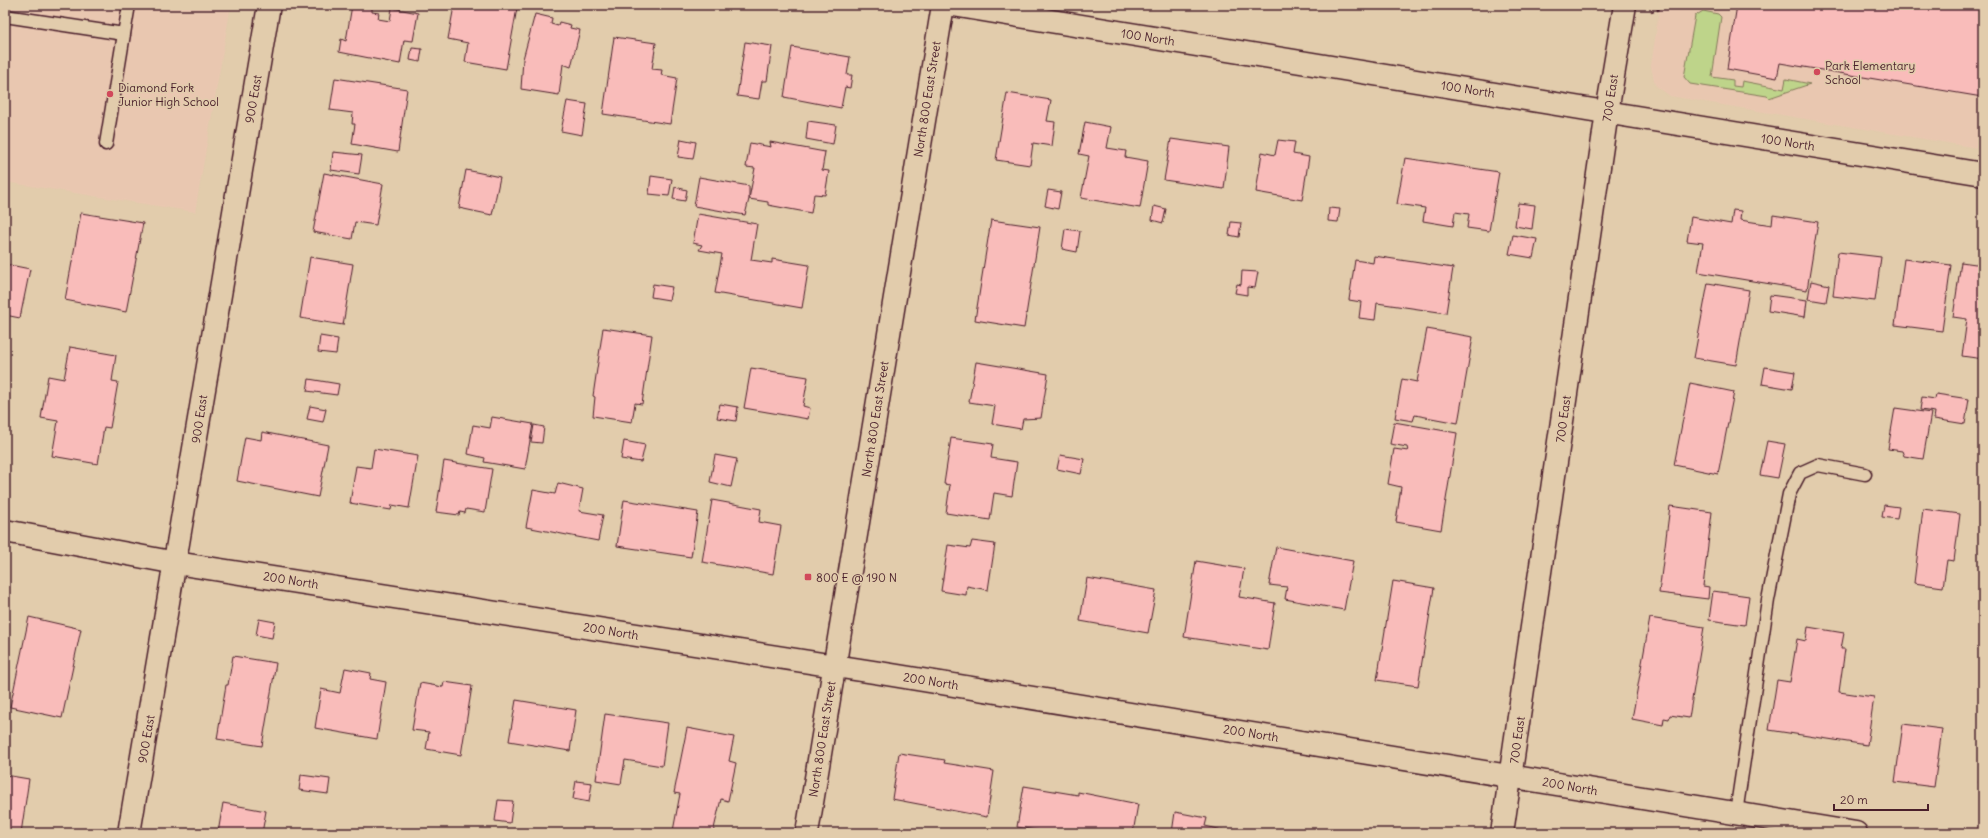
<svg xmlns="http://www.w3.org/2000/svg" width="1988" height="838" font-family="Delius,sans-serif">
<rect width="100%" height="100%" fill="#e2ccac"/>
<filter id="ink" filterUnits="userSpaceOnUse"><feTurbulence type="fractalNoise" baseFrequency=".025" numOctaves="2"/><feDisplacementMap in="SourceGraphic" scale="8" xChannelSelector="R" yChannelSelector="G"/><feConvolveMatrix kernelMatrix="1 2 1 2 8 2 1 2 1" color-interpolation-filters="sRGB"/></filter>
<g filter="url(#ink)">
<g fill="#e9c7b0">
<polygon points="5,5 231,5 195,212 5,182"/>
<polygon points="1660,5 1983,5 1983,149 1670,96 1655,85 1651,66"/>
</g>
<polygon fill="#bed48a" stroke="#847a5a" points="1703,11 1718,14 1721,17 1712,77 1733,80 1733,86 1741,87 1742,81 1784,89 1786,79 1810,84 1769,98 1767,96 1690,84 1684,77 1695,16"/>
<g fill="#f9bcba" stroke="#4a1f2b">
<polygon points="352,5 372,8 372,12 379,13 378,19 390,21 392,8 418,13 413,41 404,40 400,64 339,52 341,39 346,41"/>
<polygon points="472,5 500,5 517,8 506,69 465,62 468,43 448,39 454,6 471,9"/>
<polygon points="1494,5 1521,5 1520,9"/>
<polygon points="1737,5 1983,5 1983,105 1980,105 1982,97 1780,63 1777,78 1727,69"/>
<polygon points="535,14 552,18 551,24 558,26 559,22 571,25 570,28 580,30 571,67 563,64 559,95 521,89 523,59"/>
<polygon points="614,37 656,43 652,69 662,70 661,75 677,78 670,124 603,114"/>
<polygon points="745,42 772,46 767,81 762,81 759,99 737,96"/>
<polygon points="792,47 850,57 847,75 852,75 850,88 845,87 841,108 784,97"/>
<polygon points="412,48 422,49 420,62 410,60"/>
<polygon points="335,78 407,89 398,152 352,144 355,124 352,124 353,113 330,110"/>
<polygon points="1007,93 1051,100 1047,121 1055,122 1052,146 1033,143 1030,165 996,160"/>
<polygon points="567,101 587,104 582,135 561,131"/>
<polygon points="808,121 836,125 833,144 806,139"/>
<polygon points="1085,122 1111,127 1107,148 1126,151 1125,157 1148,161 1140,208 1081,198 1089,156 1079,154"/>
<polygon points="681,139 696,142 693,159 678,157"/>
<polygon points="1171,139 1229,147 1224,189 1164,180"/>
<polygon points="1278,140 1295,142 1293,154 1309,157 1302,200 1256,192 1262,152 1275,155"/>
<polygon points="770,142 825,152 822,170 829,171 825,195 814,194 811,213 768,205 768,202 749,199 755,168 746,167 750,143 771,147"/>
<polygon points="333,152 362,155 359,174 331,170"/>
<polygon points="1405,158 1499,172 1489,231 1467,228 1469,214 1455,212 1453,226 1423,221 1425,208 1397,204"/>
<polygon points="466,170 500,177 492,215 459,208"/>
<polygon points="324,173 383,184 376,225 355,222 352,239 313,232"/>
<polygon points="651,176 672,179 669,196 649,194"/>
<polygon points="699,177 749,186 749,199 745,215 694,206"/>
<polygon points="675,187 687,190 685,201 673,199"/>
<polygon points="1048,190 1061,192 1058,209 1045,206"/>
<polygon points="1518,203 1535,205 1532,229 1515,226"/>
<polygon points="1154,206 1166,209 1163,223 1152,220"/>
<polygon points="1329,208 1340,209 1338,222 1328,221"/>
<polygon points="1733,210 1741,211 1740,220 1772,225 1773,215 1818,222 1807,290 1698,272 1703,243 1687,241 1691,217 1731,224"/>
<polygon points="81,213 143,223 126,312 65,300"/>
<polygon points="698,214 757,224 751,260 772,263 772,259 809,265 802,308 715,293 722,254 699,250 702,245 693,243"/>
<polygon points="991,220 1040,227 1024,328 975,320"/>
<polygon points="1231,222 1241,223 1239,237 1229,235"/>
<polygon points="1065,229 1080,231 1077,252 1062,249"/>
<polygon points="1513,235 1537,239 1533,258 1509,254"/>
<polygon points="1838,252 1881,257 1875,301 1833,296"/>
<polygon points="1374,256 1453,268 1446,313 1377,303 1375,320 1359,318 1361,302 1349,300 1355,260 1373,263"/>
<polygon points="310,257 353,264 343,325 300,318"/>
<polygon points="1904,259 1951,265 1942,331 1895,325"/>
<polygon points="1961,262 1983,265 1983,359 1962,356 1967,319 1953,317"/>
<polygon points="5,264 30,269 20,318 5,315"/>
<polygon points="1242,271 1258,272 1255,288 1247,287 1247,295 1235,293 1237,284 1241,285"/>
<polygon points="1811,281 1829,285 1826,302 1808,299"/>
<polygon points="1708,283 1749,290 1736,365 1694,358"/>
<polygon points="653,284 672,287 669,300 651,297"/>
<polygon points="1770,295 1807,300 1805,317 1768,311"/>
<polygon points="603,328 652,335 642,404 635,403 632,422 593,416 595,397 593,396"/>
<polygon points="1427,329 1473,337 1458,423 1415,415 1413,421 1395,418 1402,379 1417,382"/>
<polygon points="320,336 338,339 336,354 318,352"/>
<polygon points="70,347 116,355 112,381 118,382 110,428 104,427 98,464 52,456 58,421 41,418 48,376 64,379"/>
<polygon points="976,362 1048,374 1041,418 1023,419 1021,429 992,424 995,406 969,402"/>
<polygon points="1765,367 1795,372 1792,389 1762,384"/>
<polygon points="751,368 808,377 803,406 810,408 808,419 744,408"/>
<polygon points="309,379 339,384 337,395 307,391"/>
<polygon points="1690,383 1734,392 1718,474 1674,465"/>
<polygon points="1936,394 1969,399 1965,424 1934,419 1935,412 1920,410 1922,397 1935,399"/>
<polygon points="720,404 738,407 736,421 717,418"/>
<polygon points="310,406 326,409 323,422 307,419"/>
<polygon points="1895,408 1931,413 1923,459 1904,456 1902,451 1888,449"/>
<polygon points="492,417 533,424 525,469 484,462 485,458 468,454 473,425 490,428"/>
<polygon points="1394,422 1457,433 1441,530 1396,522 1401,487 1388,484 1394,449 1408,451 1407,447 1390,444"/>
<polygon points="534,425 544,427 542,443 531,442"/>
<polygon points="262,432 328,445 318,497 237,481 245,437 261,440"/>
<polygon points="951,438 993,444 991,458 1017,462 1012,496 994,493 990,520 946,513 950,485 944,484"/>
<polygon points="624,441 645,445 641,462 621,459"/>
<polygon points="1767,441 1785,444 1778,478 1760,475"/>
<polygon points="374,449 418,456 409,508 392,505 391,510 350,503 356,466 371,468"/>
<polygon points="715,455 737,459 731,487 710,482"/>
<polygon points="1060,455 1084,459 1081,474 1057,469"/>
<polygon points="444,461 492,469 485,512 466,509 465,513 460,512 459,515 436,512"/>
<polygon points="558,483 583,489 579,511 603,515 598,541 526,527 533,490 555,494"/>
<polygon points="624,500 698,512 691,557 617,546"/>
<polygon points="712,500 761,509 759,522 781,526 773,574 702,562"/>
<polygon points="1884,505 1899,507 1897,519 1882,517"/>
<polygon points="1670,506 1712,512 1703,586 1709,587 1708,599 1659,593"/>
<polygon points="1923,509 1960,514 1954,561 1947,560 1943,587 1914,583"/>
<polygon points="972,541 995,544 988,590 967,586 966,595 941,591 948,545 970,548"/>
<polygon points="1276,547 1353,561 1344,610 1285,599 1287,587 1269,585"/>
<polygon points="1196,561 1244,569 1239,597 1275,603 1268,650 1184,637"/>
<polygon points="1087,578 1156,590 1148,633 1080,621"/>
<polygon points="1393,581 1434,588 1418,686 1377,680"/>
<polygon points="1713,591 1749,596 1745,625 1709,620"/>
<polygon points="29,617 81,629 62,718 10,707"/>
<polygon points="1650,618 1704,627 1689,718 1670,715 1669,719 1664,718 1663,725 1632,719"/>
<polygon points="259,619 275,622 272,638 256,635"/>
<polygon points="1808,627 1844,633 1841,649 1845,649 1839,692 1874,697 1867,745 1769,730 1777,680 1790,682 1797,639 1806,641"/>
<polygon points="233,656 276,663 262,746 217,739 226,685 228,685"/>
<polygon points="345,668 371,673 370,679 386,682 377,739 315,728 321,689 340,693"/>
<polygon points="444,682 472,686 461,755 426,749 429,732 412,730 420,683 443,687"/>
<polygon points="516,700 576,710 570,751 509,741"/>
<polygon points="605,714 668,723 662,766 625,760 621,784 596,780"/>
<polygon points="1903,724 1942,729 1934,787 1895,782"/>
<polygon points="687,728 734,737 729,761 736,763 728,801 721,799 713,833 673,831 680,794 674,793"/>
<polygon points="899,753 945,760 944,763 994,771 987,817 892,799"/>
<polygon points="1983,756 1983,783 1979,783"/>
<polygon points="5,775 29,779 21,833 5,833"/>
<polygon points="301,775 330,779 328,794 299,790"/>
<polygon points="576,781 592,783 589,802 573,799"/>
<polygon points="1024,786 1078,795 1078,792 1138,804 1133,833 1055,833 1017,827"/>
<polygon points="498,800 513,801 510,823 495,821"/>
<polygon points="223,803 266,811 262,833 218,833"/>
<polygon points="1175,812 1207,818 1205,826 1223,830 1222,833 1172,833"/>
</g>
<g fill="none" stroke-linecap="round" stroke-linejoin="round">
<defs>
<g id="lane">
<polyline points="5,16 124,34 129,5"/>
<polyline points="106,144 124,34"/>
<polyline points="1736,813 1768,600 1789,494 1800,473 1818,465 1865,474"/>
</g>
<g id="street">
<polyline points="953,5 1983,174"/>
<polyline points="5,531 176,563 880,673 1856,833"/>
<polyline points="129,833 269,5"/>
<polyline points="1502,833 1607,112 1625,5"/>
</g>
<polyline id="secondary" points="807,833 943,5"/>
</defs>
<use href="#lane" stroke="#4a1f2b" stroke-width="15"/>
<use href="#street" stroke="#4a1f2b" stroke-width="25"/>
<use href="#secondary" stroke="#4a1f2b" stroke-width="25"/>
<g stroke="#4a1f2b" stroke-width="2.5" stroke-dasharray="3 3" stroke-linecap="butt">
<polyline points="1711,5 1720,6"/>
<polyline points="1651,12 1671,5"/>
</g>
<use href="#lane" stroke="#e2ccac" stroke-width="12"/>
<use href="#street" stroke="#e2ccac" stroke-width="22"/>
<use href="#secondary" stroke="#e2ccac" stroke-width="22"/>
</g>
</g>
<g fill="#d1495b" stroke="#e2ccac" stroke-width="1.5">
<circle cx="1817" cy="72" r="4"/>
<circle cx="110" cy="94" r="4"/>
<rect x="804" y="573" width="8" height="8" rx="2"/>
</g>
<g text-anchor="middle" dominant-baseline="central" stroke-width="3" stroke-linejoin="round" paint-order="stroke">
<g font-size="12" fill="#4a1f2b" stroke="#e2ccac">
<text transform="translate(1148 37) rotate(9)">100 North</text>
<text transform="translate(1468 89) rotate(9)">100 North</text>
<text transform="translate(1610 98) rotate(-81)">700 East</text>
<text transform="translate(253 99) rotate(-80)">900 East</text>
<text transform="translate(927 99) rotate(-81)">North 800 East Street</text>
<text transform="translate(1788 142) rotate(9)">100 North</text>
<text transform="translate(199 419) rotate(-81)">900 East</text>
<text transform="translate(875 419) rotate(-81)">North 800 East Street</text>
<text transform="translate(1563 419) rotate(-82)">700 East</text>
<text transform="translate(291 580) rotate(9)">200 North</text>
<text transform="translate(611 631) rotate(9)">200 North</text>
<text transform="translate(931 681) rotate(9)">200 North</text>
<text transform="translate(1251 733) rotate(9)">200 North</text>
<text transform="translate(146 739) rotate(-80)">900 East</text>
<text transform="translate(822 739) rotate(-81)">North 800 East Street</text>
<text transform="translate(1517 740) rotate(-82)">700 East</text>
<text transform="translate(1570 786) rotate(10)">200 North</text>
</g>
<g font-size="12" fill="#4a1f2b" stroke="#e2ccac" text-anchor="start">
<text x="1825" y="65">Park Elementary<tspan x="1825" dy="14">School</tspan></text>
<text x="118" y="87">Diamond Fork<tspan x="118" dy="14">Junior High School</tspan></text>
<text x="816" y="577">800 E @ 190 N</text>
</g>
</g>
<rect width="1988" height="838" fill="none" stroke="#e2ccac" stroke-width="20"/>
<rect x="10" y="10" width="1968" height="818" fill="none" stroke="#4a1f2b" stroke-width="1.5" filter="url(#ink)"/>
<path d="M1834 804v6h94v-6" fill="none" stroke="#4a1f2b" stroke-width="2"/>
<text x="1840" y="804" font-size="12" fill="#4a1f2b" stroke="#e2ccac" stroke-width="3" paint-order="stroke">20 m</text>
</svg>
